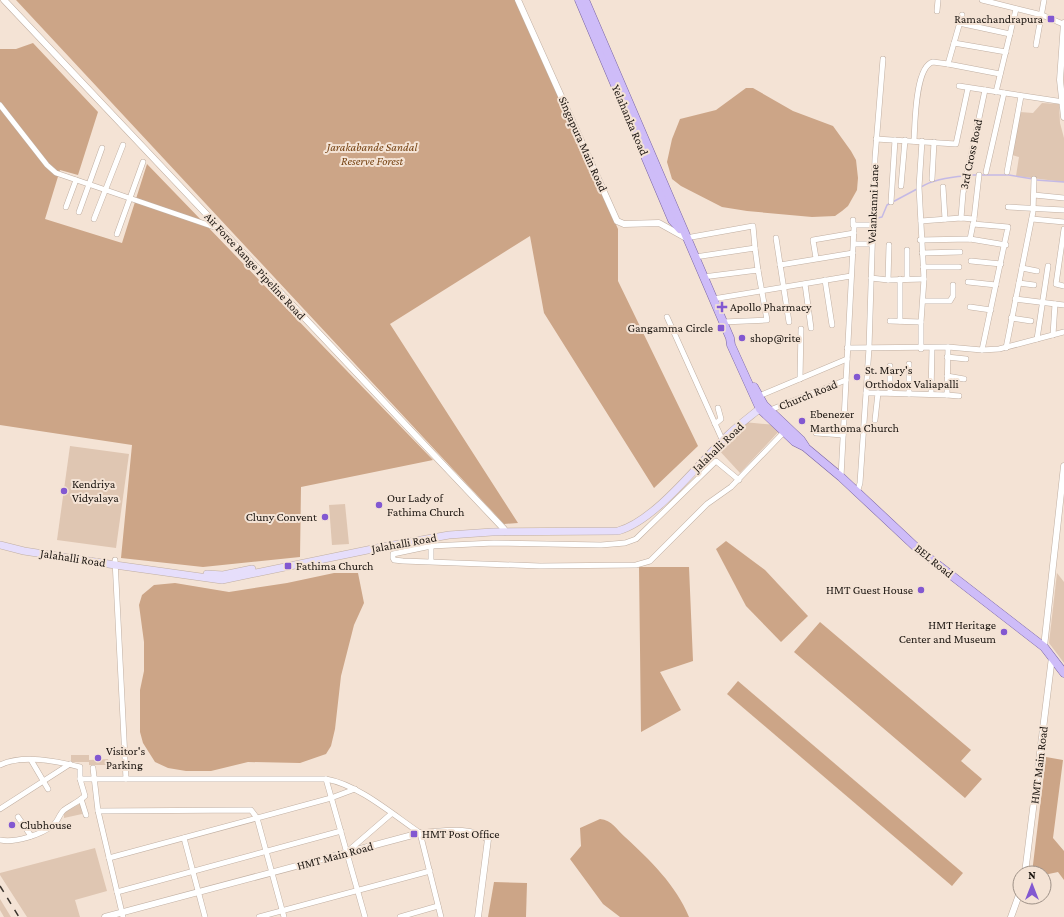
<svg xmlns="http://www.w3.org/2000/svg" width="1064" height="917" font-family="'Crimson Pro',serif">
<rect width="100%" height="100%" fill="#f4e3d5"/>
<g fill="#dfc6b2">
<polygon points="1042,103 1059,104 1060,123 1064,138 1064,182 1016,176 1019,157 1012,155 1020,112 1033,113"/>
<polygon points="744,422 776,425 781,429 740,473 717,448"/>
<polygon points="70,446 129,454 116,548 57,540"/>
<polygon points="345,504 349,544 332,545 329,505"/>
<polygon points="1057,573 1064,582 1064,663 1049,643"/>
<polygon points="71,755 89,755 89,760 108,759 109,765 89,765 89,762 71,762"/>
<polygon points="81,803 82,814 64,818 64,813"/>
<polygon points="95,848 107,891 75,900 80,917 27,917 0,875 0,873"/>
<polygon points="0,899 11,917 4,917 0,910"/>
</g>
<g fill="#cca587">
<polygon points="16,0 515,0 618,229 618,281 698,446 654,488 544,313 530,236 390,324 518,523 504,524"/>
<polygon points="33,43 98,112 78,175 60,170 45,219 122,243 147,164 433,460 301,487 300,557 203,567 121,558 132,445 0,425 0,49 16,49"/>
<polygon points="746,88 753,88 793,111 833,126 851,151 856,160 858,178 857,190 848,206 842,211 835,216 812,217 747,211 722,207 681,186 672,179 667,162 672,139 680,119 716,110"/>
<polygon points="726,541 765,570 808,616 781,642 746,606 716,549"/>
<polygon points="639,567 689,567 693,661 660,672 681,710 641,732"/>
<polygon points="334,573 358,573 364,603 354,625 341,676 335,729 331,746 326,754 300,763 248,762 211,771 186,771 168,768 155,762 143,743 140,732 140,690 144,671 144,642 139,605 142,595 154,585 175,583 229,592 287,583"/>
<polygon points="820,622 971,750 961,761 982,779 965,798 794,652"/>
<polygon points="738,681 963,873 952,886 727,694"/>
<polygon points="1046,757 1063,760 1053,838 1064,851 1064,880 1058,872 1044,875 1044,873 1032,873"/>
<path d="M600,819C612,820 617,830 625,837C650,860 676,885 689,917H620L603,904L570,859L581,846L580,828Z"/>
<polygon points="494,882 527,883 526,917 488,917"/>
</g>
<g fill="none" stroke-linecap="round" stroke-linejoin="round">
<g stroke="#c4b9e5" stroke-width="1.5">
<polyline points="969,175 977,175"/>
<polyline points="981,175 1009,175 1033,179"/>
<polyline points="1036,180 1064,182"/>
<path d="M921,187C934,179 950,177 965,176"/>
<polyline points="877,218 882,217 887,205 917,189"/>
</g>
<defs>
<g id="minor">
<polyline points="982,0 1042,15 1063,24"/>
<polyline points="937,11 938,0"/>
<polyline points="962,15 948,64 1000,74"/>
<polyline points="959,23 1010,34"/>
<polyline points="954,43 1006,52"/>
<polyline points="1036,45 1044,0"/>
<polyline points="959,86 1064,102"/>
<polyline points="996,92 1016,9"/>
<polyline points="0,105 47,165 56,173 220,229"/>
<polyline points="876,139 956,144 968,88"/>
<path d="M914,141C915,125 915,66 933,62L948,64"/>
<polyline points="986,172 1004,93"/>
<polyline points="1007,172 1021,96"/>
<polyline points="932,179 934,142"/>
<polyline points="901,186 905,140"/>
<polyline points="943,187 945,219"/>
<polyline points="1034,195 1064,198"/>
<polyline points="891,202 895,140"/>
<polyline points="66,207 76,180"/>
<polyline points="1008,207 1064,210"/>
<polyline points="79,212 102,148"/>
<polyline points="961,218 963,193 985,90"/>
<polyline points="94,219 123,145"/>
<polyline points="974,219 979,175"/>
<polyline points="1032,219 1064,222"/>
<polyline points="853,220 853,225 872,225"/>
<polyline points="921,221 961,218 974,219 973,224 1008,227 982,350"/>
<polyline points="1064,229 1056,284 1064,286"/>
<polyline points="117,234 143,162"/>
<polyline points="686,238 753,226 755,248"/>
<polyline points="776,238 789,322"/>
<polyline points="970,239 973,224"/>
<polyline points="920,240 970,239 1006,245"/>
<polyline points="854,244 871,244"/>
<polyline points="907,250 907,279"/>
<polyline points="922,253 960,252"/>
<polyline points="695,257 755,248 758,270"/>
<polyline points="816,258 813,240 854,233"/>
<polyline points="971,261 1001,264"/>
<polyline points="780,265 853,253"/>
<polyline points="923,267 959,267"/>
<polyline points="1022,268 1037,271"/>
<polyline points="703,277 758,270 767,320 723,322"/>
<polyline points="871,278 888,280 889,245"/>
<polyline points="900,279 900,321"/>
<polyline points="825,280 832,325"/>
<polyline points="888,280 924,279"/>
<polyline points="968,282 996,285"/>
<polyline points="1019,283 1034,285"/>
<polyline points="805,284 811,328"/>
<polyline points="713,299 851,276"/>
<polyline points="1015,299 1064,305"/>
<polyline points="923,301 950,301 953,296 953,285"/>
<polyline points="970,307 991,310"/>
<polyline points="667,317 721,437"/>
<polyline points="1011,318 1031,321"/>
<polyline points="890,321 921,322 921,349"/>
<polyline points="921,322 924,279 919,187 922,141"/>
<polyline points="1053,335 1055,304"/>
<polyline points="1037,339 1048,266"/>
<polyline points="847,348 948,347 982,350 999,349 1064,332"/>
<polyline points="1006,348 1033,212 1034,179"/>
<polyline points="947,357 966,359"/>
<polyline points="909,364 909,394"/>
<polyline points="947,376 964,379"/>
<polyline points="800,379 801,329"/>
<polyline points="866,393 878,393"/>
<polyline points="890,393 890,366"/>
<polyline points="931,394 932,348"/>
<polyline points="947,395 959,396"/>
<polyline points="759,396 847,359"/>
<polyline points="770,410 846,380"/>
<polyline points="875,420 878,393 947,395 948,347"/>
<polyline points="715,424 721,419 718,408"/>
<polyline points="816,433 843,435"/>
<polyline points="841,477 854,228"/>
<polyline points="739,480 716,461 636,539 625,543 601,545 494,543 431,546 393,554 393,558 394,560 403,561 540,566 636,565 650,561 707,504 731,487 784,432"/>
<polyline points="857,493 860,483 869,348 875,158 883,59"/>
<polyline points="431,546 431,561"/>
<polyline points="115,560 126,779"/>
<polyline points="31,760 48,789"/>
<path d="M0,765C23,754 56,761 80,767V779H326C359,785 392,814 420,833L441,917"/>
<polyline points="93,768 98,811 123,917"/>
<polyline points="326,779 365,917"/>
<polyline points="81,799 86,815"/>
<polyline points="0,809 70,764"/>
<polyline points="98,811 251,810 257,818 284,917"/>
<polyline points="18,817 31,836"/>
<polyline points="184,838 205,917"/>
<path d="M0,840C15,843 41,835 53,825C58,822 59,814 64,810C71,805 78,802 85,796L80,779"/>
<polyline points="347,852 391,814"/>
<polyline points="109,858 331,798 355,789"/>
<polyline points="117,892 341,831"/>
<polyline points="259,917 430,871"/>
<polyline points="400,917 438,906"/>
</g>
<g id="tertiary">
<polyline points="4,0 504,529 505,532"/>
<polyline points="518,0 617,221 624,224 659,223 686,238"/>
<polyline points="1064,23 1060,80 1064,117"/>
<polyline points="1044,647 1064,466"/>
<polyline points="1025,873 1052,657"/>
<path d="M105,917L420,833C442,832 469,826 488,839L478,917"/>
<polyline points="1011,917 1020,892"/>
</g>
<g id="secondary">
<path d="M0,545L24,551L115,565L222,580L382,547L449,535L492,532L618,531C655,521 699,463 727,436C738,425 751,416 763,406"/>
<polyline points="207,574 223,575 252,569"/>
</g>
<g id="primary">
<polyline points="579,0 672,220 680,229"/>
<polyline points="585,0 730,338 731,345 760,409 795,442 805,447 841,477 920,551 1044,647 1064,673"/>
<polyline points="754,387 764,405 801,440 805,446"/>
</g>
</defs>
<use href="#minor" stroke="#c0afa2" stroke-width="6"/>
<use href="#tertiary" stroke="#c0afa2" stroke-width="7"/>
<use href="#secondary" stroke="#c0afa2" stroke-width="8"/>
<use href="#primary" stroke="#7a65a4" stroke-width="9"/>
<use href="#minor" stroke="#fff" stroke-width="5"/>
<use href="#tertiary" stroke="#fff" stroke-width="6"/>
<use href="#secondary" stroke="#e6defb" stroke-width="7"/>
<use href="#primary" stroke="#cebcf8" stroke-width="8"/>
<polyline stroke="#3c352e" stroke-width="1.5" stroke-dasharray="7 7" stroke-linecap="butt" points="0,886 19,917"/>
</g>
<g fill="#8258d1" stroke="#f4e3d5" stroke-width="1.5">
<rect x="1047" y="15" width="8" height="8" rx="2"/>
<path d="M720 301h4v4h4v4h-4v4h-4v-4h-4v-4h4z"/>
<rect x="717" y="324" width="8" height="8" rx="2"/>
<circle cx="742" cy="338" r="4"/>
<circle cx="857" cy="377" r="4"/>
<circle cx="802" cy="421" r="4"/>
<circle cx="64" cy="491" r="4"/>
<circle cx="379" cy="505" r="4"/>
<circle cx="325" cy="517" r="4"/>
<rect x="284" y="562" width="8" height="8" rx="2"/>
<circle cx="921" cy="590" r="4"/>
<circle cx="1004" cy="632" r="4"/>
<circle cx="98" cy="758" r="4"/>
<circle cx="12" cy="825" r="4"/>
<rect x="410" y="830" width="8" height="8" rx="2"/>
</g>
<g text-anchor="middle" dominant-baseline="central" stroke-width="4" stroke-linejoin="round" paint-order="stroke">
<g font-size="12" fill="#1c1611" stroke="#f4e3d5" text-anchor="start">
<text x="1043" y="19" text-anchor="end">Ramachandrapura</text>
<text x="730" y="307">Apollo Pharmacy</text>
<text x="713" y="328" text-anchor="end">Gangamma Circle</text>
<text x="750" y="338">shop@rite</text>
<text x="865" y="370">St. Mary's<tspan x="865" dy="14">Orthodox Valiapalli</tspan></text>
<text x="810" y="414">Ebenezer<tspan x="810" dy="14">Marthoma Church</tspan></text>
<text x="72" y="484">Kendriya<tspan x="72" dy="14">Vidyalaya</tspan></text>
<text x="387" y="498">Our Lady of<tspan x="387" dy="14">Fathima Church</tspan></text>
<text x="317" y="517" text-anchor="end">Cluny Convent</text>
<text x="296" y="566">Fathima Church</text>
<text x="913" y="590" text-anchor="end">HMT Guest House</text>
<text x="996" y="625" text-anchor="end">HMT Heritage<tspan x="996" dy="14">Center and Museum</tspan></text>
<text x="106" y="751">Visitor's<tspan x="106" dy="14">Parking</tspan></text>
<text x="20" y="825">Clubhouse</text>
<text x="422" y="834">HMT Post Office</text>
</g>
<g font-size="12" fill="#1c1611" stroke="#f4e3d5">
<text transform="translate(630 120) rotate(67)">Yelahanka Road</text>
<text transform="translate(583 144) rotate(66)">Singapura Main Road</text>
<text transform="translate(971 154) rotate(-78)">3rd Cross Road</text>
<text transform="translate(873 204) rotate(-88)">Velankanni Lane</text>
<text transform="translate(255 266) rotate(47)">Air Force Range Pipeline Road</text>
<text transform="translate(808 395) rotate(-22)">Church Road</text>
<text transform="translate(718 447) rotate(-44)">Jalahalli Road</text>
<text transform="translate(404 543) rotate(-10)">Jalahalli Road</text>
<text transform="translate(73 558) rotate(9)">Jalahalli Road</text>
<text transform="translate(934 561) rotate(39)">BEL Road</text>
<text transform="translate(1039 765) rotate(-83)">HMT Main Road</text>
<text transform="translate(335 856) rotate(-15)">HMT Main Road</text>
</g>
<g font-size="12" font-style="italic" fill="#764313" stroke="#f4e3d5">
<text x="372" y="147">Jarakabande Sandal<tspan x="372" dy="14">Reserve Forest</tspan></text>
</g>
</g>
<g transform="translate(1032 885)"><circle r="19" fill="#f4e3d5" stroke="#9e9187"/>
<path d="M0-3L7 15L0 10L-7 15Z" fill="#8258d1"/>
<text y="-6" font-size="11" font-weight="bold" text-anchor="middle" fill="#1c1611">N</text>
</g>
</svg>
